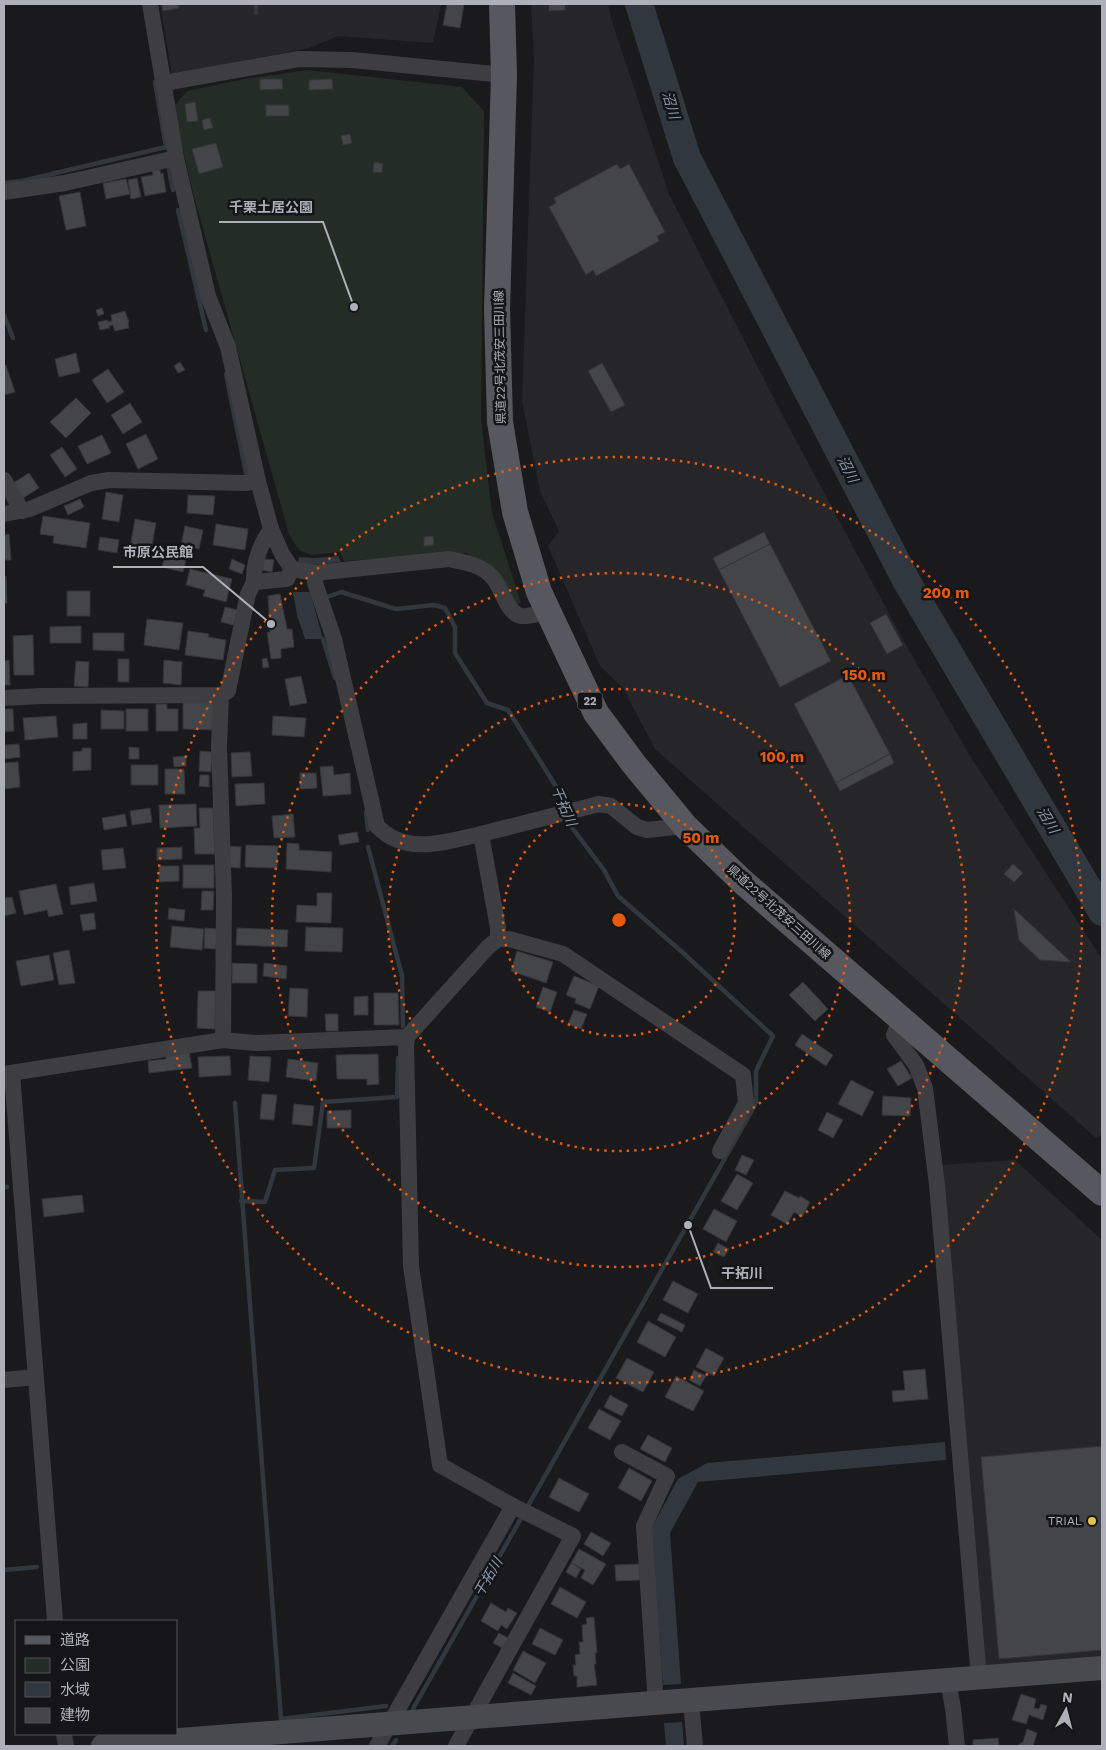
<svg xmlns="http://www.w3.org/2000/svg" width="1106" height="1750" font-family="'Work Sans','Noto Sans JP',sans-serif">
<rect width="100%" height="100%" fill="#1a1a1c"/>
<g fill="#262629">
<polygon points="160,4 441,4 433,43 338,36 309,48 172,75"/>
<polygon points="531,4 608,4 611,18 669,194 784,418 907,647 972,759 1102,959 1102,1134 1096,1138 655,749 623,688 600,666 548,546 559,531 540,491 522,401 534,59"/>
<polygon points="1015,1160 1102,1240 1102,1656 985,1666 940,1165"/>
</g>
<polygon fill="#242c26" points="307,70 462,87 484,111 481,420 492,513 521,603 514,605 497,577 466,553 344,561 340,552 311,555 299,550 289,534 193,193 173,107 187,91 245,79"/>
<g fill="#31373f">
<polygon points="338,556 341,562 312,565 298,563 299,557 315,558"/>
<polygon points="293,592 310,592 323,639 305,639 297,615"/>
<polygon points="945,1442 946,1460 698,1482 670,1533 681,1684 663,1685 651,1529 678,1479 707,1463"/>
<polygon points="682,1722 684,1746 666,1746 664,1723"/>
</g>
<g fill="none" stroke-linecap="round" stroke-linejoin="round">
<g stroke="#31373f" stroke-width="4.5">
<polyline points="256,13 256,4"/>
<polyline points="169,169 173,190"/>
<polyline points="4,183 22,181 166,147 155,82"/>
<polyline points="178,210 206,330"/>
<polyline points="4,315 13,338"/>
<polyline points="226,374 246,473"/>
<polyline points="327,597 341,592 396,609 434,605 445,608 455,627 455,653 487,703 508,710 562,796 566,809"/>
<polyline points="323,639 335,678"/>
<polyline points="366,812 368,830"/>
<polyline points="368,847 402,976 403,1026"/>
<polyline points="235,1103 281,1719 386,1706"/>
<polyline points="4,1187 7,1187"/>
<polyline points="241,1201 265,1202 275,1170 314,1168 323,1102 397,1097 398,1058"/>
<polyline points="4,1570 37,1567"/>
<polyline points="413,1709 754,1107 756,1102 756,1071 773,1036 681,951 618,896 604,870 570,825 568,816"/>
<polyline points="392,1746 396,1740"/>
</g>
<polyline stroke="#31373f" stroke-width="28" points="639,4 687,158 907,582 1102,912"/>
</g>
<g fill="#444549" stroke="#353438">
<polygon points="162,4 178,4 179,8 163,11"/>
<polygon points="447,4 464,4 460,28 443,25"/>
<polygon points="549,4 565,4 565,10 549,11"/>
<polygon points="260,79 282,79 283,89 260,90"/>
<polygon points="332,79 333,89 309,90 309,80"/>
<polygon points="195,102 198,121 187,122 185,104"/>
<rect x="266" y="105" width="23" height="11"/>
<polygon points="210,118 213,128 204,130 202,120"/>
<polygon points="350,134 352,143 343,145 341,136"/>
<polygon points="216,143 223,167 199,174 192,149"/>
<polygon points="374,162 383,164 382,173 373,172"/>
<polygon points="617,164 620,169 629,164 665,232 657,236 659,241 596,276 593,270 586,275 549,207 556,203 554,198"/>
<polygon points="159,167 161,174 163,173 166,192 145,196 141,177 153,175 152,169"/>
<polygon points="137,178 141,197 131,199 128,180"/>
<polygon points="126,179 130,194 106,199 103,183"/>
<polygon points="80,192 86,226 66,230 59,196"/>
<polygon points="102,308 104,314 98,316 96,310"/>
<polygon points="125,311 129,322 128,323 129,328 115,331 113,325 109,326 110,328 100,330 98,322 108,320 108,322 112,321 111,315"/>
<polygon points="76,353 80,372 59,377 55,359"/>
<polygon points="180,362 185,370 178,373 174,366"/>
<polygon points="602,363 625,405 611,412 588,371"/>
<polygon points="6,365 15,392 4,395 4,366"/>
<polygon points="108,369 124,392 107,403 92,380"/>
<polygon points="76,398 91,413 66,438 50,422"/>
<polygon points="130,403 142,422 123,434 111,415"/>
<polygon points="146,434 158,459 138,469 126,444"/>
<polygon points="102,435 111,453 87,464 78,446"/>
<polygon points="62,447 77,469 65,477 50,455"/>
<polygon points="29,473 39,488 23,498 13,483"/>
<polygon points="106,492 123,495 119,522 102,519"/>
<polygon points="188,495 215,496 213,515 187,513"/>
<polygon points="80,499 84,507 68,515 64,506"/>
<polygon points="43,516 90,523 86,548 53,543 54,536 40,534"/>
<polygon points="135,519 156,523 150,557 129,553"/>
<polygon points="216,524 248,529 245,550 213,545"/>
<polygon points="185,526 203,530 199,549 181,545"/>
<polygon points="764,532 770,544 719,570 713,558"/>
<polygon points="9,534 11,560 4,560 4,535"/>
<polygon points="433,536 434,545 424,546 424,537"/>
<polygon points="100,537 119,540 117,553 98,550"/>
<polygon points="770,544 831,661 780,687 719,570"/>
<polygon points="165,556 186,560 183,572 162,567"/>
<polygon points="232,559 245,565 242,574 229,569"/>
<polygon points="264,559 274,560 272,572 262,570"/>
<polygon points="190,569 232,579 226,602 203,596 205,590 186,585"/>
<polygon points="4,576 6,576 7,603 4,603"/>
<rect x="67" y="591" width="23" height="25"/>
<polygon points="280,594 287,629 292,629 294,647 281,649 281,658 271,659 267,632 270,632 268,596"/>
<polygon points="225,607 238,610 233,625 221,622"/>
<polygon points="886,614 903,645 887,654 870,623"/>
<polygon points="147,619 183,623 179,650 144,645"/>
<polygon points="81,626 81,643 50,643 50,627"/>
<polygon points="188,631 209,634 208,637 226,640 223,660 185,655"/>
<polygon points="93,633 124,633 124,651 93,650"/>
<polygon points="33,635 34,675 14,675 13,636"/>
<polygon points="267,658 269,667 263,668 262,659"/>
<rect x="118" y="659" width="11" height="23"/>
<polygon points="9,660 10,685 4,685 4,661"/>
<polygon points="164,660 182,662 181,685 163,683"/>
<polygon points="76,661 89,662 88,687 74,686"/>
<polygon points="848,675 890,754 836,783 794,704"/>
<polygon points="301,676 307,703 290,706 285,679"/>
<polygon points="183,702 214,703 213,730 183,729"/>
<polygon points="156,704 167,704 167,709 178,709 178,731 156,731"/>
<polygon points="4,709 13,709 14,731 4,732"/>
<rect x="126" y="709" width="22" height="22"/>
<polygon points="101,710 124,711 124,729 101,729"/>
<polygon points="56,716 58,737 25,740 23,718"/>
<polygon points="273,716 306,718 304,737 272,735"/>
<polygon points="87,723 87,739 73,739 73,724"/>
<polygon points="19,744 20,757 4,759 4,745"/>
<polygon points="129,747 139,748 139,759 129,759"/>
<polygon points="82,748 91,748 91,770 73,771 73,752 82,751"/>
<polygon points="200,751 212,752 211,772 199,771"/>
<polygon points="250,752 252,776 232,777 231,753"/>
<polygon points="890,754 894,763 840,791 836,783"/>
<polygon points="186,756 186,766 174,767 173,757"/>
<polygon points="18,762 20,787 4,789 4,763"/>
<rect x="131" y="765" width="27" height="20"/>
<polygon points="333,766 334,775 350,773 351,794 323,796 320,767"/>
<polygon points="165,769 184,769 185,794 165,794"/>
<polygon points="300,773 316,773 317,788 300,789"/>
<polygon points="200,775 209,775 209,787 199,786"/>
<polygon points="264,783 265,804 236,806 235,784"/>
<polygon points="196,804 197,826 160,828 159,805"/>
<polygon points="150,808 152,822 132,825 130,811"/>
<polygon points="199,808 213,808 215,854 195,854 194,828 200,828"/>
<polygon points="125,814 127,826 104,830 102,818"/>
<polygon points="293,814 295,837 274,838 272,816"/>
<polygon points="357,832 359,842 340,845 338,835"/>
<polygon points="287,843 299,844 299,850 332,852 331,872 286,869"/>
<polygon points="246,845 278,846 277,868 245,867"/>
<polygon points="228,846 241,847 240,868 228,867"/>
<polygon points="182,847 182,859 157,860 157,848"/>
<polygon points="123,848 126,868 103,870 101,850"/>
<polygon points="1013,864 1023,873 1014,882 1004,874"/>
<rect x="183" y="865" width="31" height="23"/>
<polygon points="159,866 179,866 179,881 159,882"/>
<polygon points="94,883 97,901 71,905 69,887"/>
<polygon points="56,884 63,914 49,917 47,910 24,915 19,891"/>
<polygon points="202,891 214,891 213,910 201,910"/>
<polygon points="317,893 332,893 331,923 296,922 297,905 317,906"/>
<polygon points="12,897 16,913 4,916 4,898"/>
<polygon points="169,908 185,910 184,921 168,919"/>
<polygon points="1014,909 1071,962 1040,960 1019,940"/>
<polygon points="94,913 96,929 83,931 80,915"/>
<polygon points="172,926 204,929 202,950 170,947"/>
<polygon points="306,927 343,928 342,952 305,951"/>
<polygon points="205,928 217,929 216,949 204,948"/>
<polygon points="237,928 288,930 287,947 236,945"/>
<polygon points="69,950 75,983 59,985 53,953"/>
<polygon points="517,951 553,962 546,983 511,971"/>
<polygon points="49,955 54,980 21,986 16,961"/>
<polygon points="232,963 257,964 257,983 232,983"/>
<polygon points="264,963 287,966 286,979 263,976"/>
<polygon points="574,976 599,986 590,1009 575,1003 576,999 566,995"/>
<polygon points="803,982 828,1009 815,1021 789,995"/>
<polygon points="543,987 557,992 550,1012 536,1007"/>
<polygon points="290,988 308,989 307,1017 288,1016"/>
<polygon points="198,991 216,991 215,1029 197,1028"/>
<polygon points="374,993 398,993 399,1025 374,1025"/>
<polygon points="368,996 368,1015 354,1015 354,997"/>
<polygon points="574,1010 587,1014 581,1029 568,1024"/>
<polygon points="325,1014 338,1014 338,1031 326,1031"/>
<polygon points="802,1034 833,1055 826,1066 795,1045"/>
<polygon points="189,1052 192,1068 149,1073 148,1061 166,1059 166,1055"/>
<polygon points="378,1054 379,1084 367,1085 367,1079 337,1079 336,1055"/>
<polygon points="230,1056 231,1075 199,1077 198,1057"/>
<polygon points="250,1056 271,1057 269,1082 248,1080"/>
<polygon points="288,1059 318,1063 316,1081 286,1077"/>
<polygon points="901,1061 912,1078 898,1086 887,1069"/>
<polygon points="851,1080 874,1092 862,1116 838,1104"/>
<polygon points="262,1094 277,1095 274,1120 260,1119"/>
<polygon points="883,1096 911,1098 910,1116 882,1115"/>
<polygon points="294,1104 314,1106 312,1126 292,1124"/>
<polygon points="351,1110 351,1128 327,1128 327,1111"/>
<polygon points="827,1112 843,1120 833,1138 818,1130"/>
<polygon points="742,1155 754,1160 746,1175 735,1170"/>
<polygon points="737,1174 753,1183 737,1210 721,1201"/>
<polygon points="785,1191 799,1198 800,1196 810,1202 802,1217 794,1212 787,1224 771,1215"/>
<polygon points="82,1195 84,1212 44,1217 42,1199"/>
<polygon points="714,1209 737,1221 726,1242 703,1229"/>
<polygon points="718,1243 729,1249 724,1257 713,1252"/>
<polygon points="673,1281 698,1294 688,1313 663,1300"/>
<polygon points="661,1313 685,1325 682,1332 657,1320"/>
<polygon points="648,1321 676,1337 665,1357 637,1342"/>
<polygon points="706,1348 724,1358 714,1376 696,1367"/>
<polygon points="627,1358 654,1372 643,1392 616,1378"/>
<polygon points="925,1369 928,1399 893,1402 892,1391 905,1390 903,1371"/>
<polygon points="694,1370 706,1376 700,1386 689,1380"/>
<polygon points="676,1376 704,1391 693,1411 665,1397"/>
<polygon points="610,1395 628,1405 622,1416 604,1407"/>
<polygon points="599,1409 621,1421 610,1440 588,1428"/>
<polygon points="648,1435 672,1448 665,1462 640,1449"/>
<polygon points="1102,1446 1102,1650 999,1659 981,1457"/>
<polygon points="629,1468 652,1481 641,1501 618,1488"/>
<polygon points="559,1478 589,1494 579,1512 549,1497"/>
<polygon points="591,1532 611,1543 603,1556 584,1544"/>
<polygon points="579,1549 606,1564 593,1585 581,1578 585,1570 571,1563"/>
<polygon points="571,1563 581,1569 576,1578 566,1572"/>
<polygon points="639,1564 640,1580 616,1581 615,1565"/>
<polygon points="560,1587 586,1602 577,1618 551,1604"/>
<polygon points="491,1603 506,1612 508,1608 517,1613 507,1629 501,1625 498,1631 481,1621"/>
<polygon points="594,1617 597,1653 595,1653 596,1664 594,1664 597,1685 577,1687 577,1676 574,1676 573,1665 576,1665 575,1655 580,1654 579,1642 583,1642 582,1625 587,1624 586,1618"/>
<polygon points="540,1628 563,1640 555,1655 532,1644"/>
<polygon points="499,1633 510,1639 504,1649 493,1643"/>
<polygon points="523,1651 546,1663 535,1683 513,1670"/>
<polygon points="513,1673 536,1686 531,1695 508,1683"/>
<polygon points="1021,1694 1036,1699 1034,1708 1039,1709 1041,1704 1047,1706 1043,1720 1029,1715 1026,1724 1012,1720"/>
<polygon points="1027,1729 1037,1733 1033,1746 1019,1746 1018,1745 1023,1742"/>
<polygon points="998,1738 999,1746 973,1746 973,1740"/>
</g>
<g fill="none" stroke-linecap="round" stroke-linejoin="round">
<g stroke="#3d3d42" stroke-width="16">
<path d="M150,4L176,158L208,296L228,347L258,481L271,529L282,554L292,569L315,573L449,559C465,562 483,565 494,579C502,589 507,613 521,616C528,617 540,613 548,612"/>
<polyline points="164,83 299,59 352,60 504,75"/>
<polyline points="4,192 65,183 176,158"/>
<polyline points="4,480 22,511"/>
<polyline points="4,514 30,509 91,483 109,480 246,483 258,481"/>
<path d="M315,573V583L334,639L377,826C405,856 445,842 481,834"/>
<path d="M254,582C253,562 260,545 271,529"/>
<polyline points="221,695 219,746 224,895 223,1040"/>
<polyline points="4,698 41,696 221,695 228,691 248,594 254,582 287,579 292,569"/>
<polyline points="498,939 509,939 563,954 743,1075 746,1103 720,1151"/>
<polyline points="901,1018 894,1035 916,1065 925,1088 937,1185 979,1678"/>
<polyline points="12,1073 55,1621"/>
<polyline points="4,1074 223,1040 256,1043 407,1037"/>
<polyline points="4,1380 35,1377"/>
<polyline points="622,1452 667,1476 644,1526 656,1704"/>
<polyline points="948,1681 953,1708 957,1746"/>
<polyline points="691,1701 695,1746"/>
<polyline points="64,1734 66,1746"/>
<polyline points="377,1746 513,1506"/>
<polyline points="456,1746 573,1536 513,1506 440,1465 411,1266 406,1046 407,1037 488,947 498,939 498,928 481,834 599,804 611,806 637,827 647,830 685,826"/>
</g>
<polyline stroke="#494a50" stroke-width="24" points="103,1746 1102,1668"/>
<polyline stroke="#57585f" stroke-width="26" points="502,4 504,75 497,309 500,422 515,512 539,592 596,713 633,763 685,826 743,882 1102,1193"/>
</g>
<g fill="none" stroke="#e8590c" stroke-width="2.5" stroke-dasharray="2.5 5">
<circle cx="619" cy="920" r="116"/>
<circle cx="619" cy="920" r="231"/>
<circle cx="619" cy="920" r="347"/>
<circle cx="619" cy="920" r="463"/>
</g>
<circle fill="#e3c44a" stroke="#151517" stroke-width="2" cx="1092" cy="1521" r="5"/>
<g text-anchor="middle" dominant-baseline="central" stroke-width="5" stroke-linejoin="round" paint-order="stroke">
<rect fill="#151517" stroke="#7f8289" stroke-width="1" x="577.5" y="692.5" width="25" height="17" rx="4"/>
<g font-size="11" font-weight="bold" fill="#adb0ba">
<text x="590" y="701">22</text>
</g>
<g font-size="12" fill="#adb0ba" stroke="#151517">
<text transform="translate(500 357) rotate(-91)">県道22号北茂安三田川線</text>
<text transform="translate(779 912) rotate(42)">県道22号北茂安三田川線</text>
</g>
<g font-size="12" fill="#adb0ba" stroke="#151517" text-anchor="end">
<text x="1082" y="1521">TRIAL</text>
</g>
<g font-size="14" font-style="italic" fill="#8899b2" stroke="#151517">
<text transform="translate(671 105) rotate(73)">沼川</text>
<text transform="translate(848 469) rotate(63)">沼川</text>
<text transform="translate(564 806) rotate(66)">干拓川</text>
<text transform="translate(1048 820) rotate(59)">沼川</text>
<text transform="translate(488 1577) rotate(-60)">干拓川</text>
</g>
</g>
<circle cx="619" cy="920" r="8" fill="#e8590c" stroke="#151517" stroke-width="2.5"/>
<g font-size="15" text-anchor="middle" font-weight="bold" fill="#e8590c" stroke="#151517" stroke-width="5" stroke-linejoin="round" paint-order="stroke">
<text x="946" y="598">200 m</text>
<text x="864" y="680">150 m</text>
<text x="782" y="762">100 m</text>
<text x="701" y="843">50 m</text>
</g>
<path fill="none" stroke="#adb0ba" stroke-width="2" d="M354 307L323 222H219M271 624L203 567H113M688 1225L711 1288H773"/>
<g fill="#adb0ba" stroke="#151517" stroke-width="2">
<circle cx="354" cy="307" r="5"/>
<circle cx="271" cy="624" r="5"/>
<circle cx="688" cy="1225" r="5"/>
</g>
<g font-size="14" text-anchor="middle" font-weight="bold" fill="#adb0ba" stroke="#151517" stroke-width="5" stroke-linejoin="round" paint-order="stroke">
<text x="271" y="212">千栗土居公園</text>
<text x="158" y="557">市原公民館</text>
<text x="742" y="1278">干拓川</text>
</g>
<rect width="1106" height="1750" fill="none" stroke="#adb0ba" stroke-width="10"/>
<rect x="15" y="1620" width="162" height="115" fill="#151517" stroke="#525358"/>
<rect x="25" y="1636" width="25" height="8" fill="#57585f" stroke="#525358"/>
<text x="60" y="1645" font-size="15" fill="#adb0ba">道路</text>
<rect x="25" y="1658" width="25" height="15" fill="#242c26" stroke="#525358"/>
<text x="60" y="1670" font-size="15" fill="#adb0ba">公園</text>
<rect x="25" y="1682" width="25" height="15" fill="#31373f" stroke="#525358"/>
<text x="60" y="1695" font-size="15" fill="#adb0ba">水域</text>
<rect x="25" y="1708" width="25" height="15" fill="#444549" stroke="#525358"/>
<text x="60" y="1720" font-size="15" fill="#adb0ba">建物</text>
<g transform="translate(1066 1710) rotate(7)" stroke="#151517" stroke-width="4" paint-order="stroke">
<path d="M0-4L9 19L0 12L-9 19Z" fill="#adb0ba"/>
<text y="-8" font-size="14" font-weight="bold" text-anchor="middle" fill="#adb0ba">N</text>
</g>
</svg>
